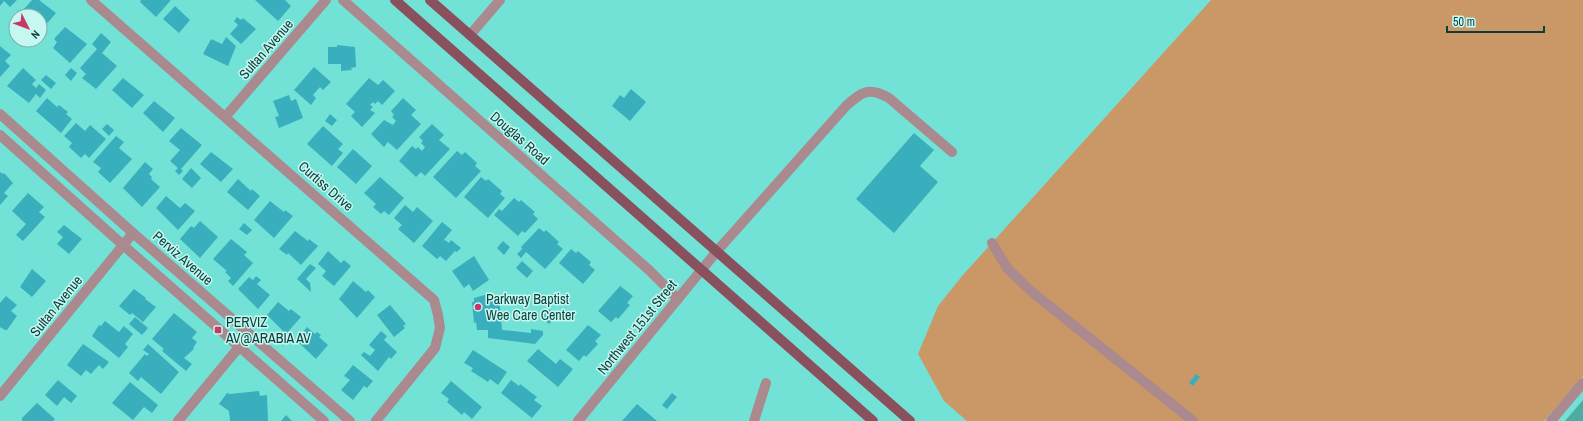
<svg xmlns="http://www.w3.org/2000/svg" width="1583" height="421" font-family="'Archivo Narrow',sans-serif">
<rect width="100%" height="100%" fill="#73e2d6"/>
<polygon fill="#ca9866" points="1211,0 1583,0 1583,376 1544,421 967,421 944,401 918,354 938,306 962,276"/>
<polygon fill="#4daca2" points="1583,400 1583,421 1565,421"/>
<g fill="#39afbd">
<polygon points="0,0 17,0 10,7 4,1 0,6"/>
<polygon points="32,0 39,0 56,13 44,27 40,24 40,16 31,16 24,9"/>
<polygon points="141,0 171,0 156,17 140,2"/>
<polygon points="255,0 285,0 291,6 278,21"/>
<polygon points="175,6 190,20 179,33 163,19"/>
<polygon points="237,17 241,20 243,18 256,29 241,44 230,34 238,25 234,21"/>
<polygon points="65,27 87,44 70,63 53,48 57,42 54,39"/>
<polygon points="101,33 111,42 102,53 117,66 96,89 82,78 86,74 80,68 97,49 92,44"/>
<polygon points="226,37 236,46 228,66 203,54 211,39 222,44"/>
<polygon points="337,45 355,47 356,67 351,68 352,70 341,71 341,64 328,64 328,47 337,47"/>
<polygon points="0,46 11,55 5,61 10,66 0,77"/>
<polygon points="314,67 331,82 323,90 320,87 313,95 316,98 311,105 294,90"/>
<polygon points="23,68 36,80 32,84 36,88 39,84 46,90 40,98 36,94 29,103 7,86"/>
<polygon points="71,68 77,73 71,81 65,75"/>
<polygon points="46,75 56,83 51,89 41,80"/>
<polygon points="123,78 144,95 132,108 112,90"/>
<polygon points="369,78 378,85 383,80 395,91 382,105 378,101 375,104 373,102 370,105 373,107 370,110 375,113 362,127 351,116 355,112 346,104"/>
<polygon points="631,89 646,102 630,121 612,106 620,95 624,98"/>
<polygon points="289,95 291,101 296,99 303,118 279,128 275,117 279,116 273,101"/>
<polygon points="47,98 57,107 59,105 68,112 66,114 72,119 61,133 36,111"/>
<polygon points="403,98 416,110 411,115 421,124 397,150 388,142 384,147 371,134 384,120 393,125 396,121 392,117 394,115 391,111"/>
<polygon points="154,101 175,118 163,132 143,113"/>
<polygon points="330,114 337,120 332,126 325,121"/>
<polygon points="76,123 85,131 90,125 106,139 89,158 85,154 81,158 69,147 72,143 64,136"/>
<polygon points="107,124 114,130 109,136 102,129"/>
<polygon points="432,124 444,135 439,140 450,149 425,176 421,172 416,177 399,161 412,146 416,149 418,147 422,151 425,147 421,143 423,141 419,137"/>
<polygon points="323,126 343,144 338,149 343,153 332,166 307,144"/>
<polygon points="181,128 202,145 181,169 183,171 179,175 175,171 178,168 170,161 180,150 169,141"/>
<polygon points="914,133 934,150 920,166 938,182 894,233 856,199"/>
<polygon points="116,136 124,142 119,148 132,159 110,183 98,172 101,168 93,162"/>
<polygon points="353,149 372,166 356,184 337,167"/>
<polygon points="457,151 462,155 465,152 477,163 475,166 481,171 456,198 433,177"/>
<polygon points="211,152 233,169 221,182 200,164"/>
<polygon points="145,162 153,169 149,174 152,177 151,179 160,187 142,207 123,188"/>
<polygon points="191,168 201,178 192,188 182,179"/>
<polygon points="0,172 3,174 4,173 13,183 4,193 8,196 0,205"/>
<polygon points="380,177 404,198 389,215 384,211 381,214 373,207 376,204 364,193"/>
<polygon points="481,177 486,181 488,179 502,191 500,194 505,198 488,218 464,197"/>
<polygon points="238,179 251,191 252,189 260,196 248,210 227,192"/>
<polygon points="28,193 44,207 39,212 45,217 23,241 16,235 26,224 12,211"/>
<polygon points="166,196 180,208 185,203 195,211 178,230 156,208"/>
<polygon points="514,198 519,202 521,200 535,212 533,214 538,219 525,233 522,231 518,236 494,215 499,209 502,211"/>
<polygon points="270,201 284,212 285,210 293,216 274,238 254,220"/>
<polygon points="405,205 413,212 417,207 433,221 414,243 398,229 402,225 394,218"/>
<polygon points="200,221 218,237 200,258 180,239 191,226 194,228"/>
<polygon points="442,222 452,230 443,241 445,240 449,243 451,240 461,248 457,252 455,251 446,261 440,256 437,259 422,246"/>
<polygon points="244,223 252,230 247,235 239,229"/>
<polygon points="64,225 82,239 69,254 57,244 63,237 57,232"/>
<polygon points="539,228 544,232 546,230 559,242 557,244 563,249 545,269 526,252 521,258 517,254 522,249 521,247"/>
<polygon points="295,231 308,241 309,239 318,246 301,265 288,253 287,255 279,249"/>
<polygon points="231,239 247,252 244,255 253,263 233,286 228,281 231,278 225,272 227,271 213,259"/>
<polygon points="503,241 510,247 504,255 497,248"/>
<polygon points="571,249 576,253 578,251 591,262 589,265 595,270 583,284 559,263"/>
<polygon points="328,251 341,263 344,260 351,266 334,286 322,276 326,271 318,264"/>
<polygon points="474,256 489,280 473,291 469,284 464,288 452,271"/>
<polygon points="522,261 533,271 527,278 516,268"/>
<polygon points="310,264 316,268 306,279 310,283 311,292 297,279"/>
<polygon points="32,269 46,281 32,297 20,287"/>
<polygon points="256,276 261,280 257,284 270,295 258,309 238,289 249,277 253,280"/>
<polygon points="353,281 366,292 368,290 375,297 357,318 339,299"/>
<polygon points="620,286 633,296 627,303 630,305 618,319 616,317 611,322 598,311"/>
<polygon points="134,289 146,298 145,299 156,307 143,322 132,313 130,315 119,306"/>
<polygon points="488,294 488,296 499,295 502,330 531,333 531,329 543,331 543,335 535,344 488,338 488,330 477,330 476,322 474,323 472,302 474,302 474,298"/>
<polygon points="6,296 17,305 11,311 17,316 7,330 5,330 0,327 0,303"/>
<polygon points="278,302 289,311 291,309 301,317 286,334 267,315"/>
<polygon points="390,305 406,324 403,326 405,328 394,337 377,315"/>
<polygon points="549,309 556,316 549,324 542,318"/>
<polygon points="174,313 197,332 192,338 197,342 193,348 194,349 184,358 192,364 186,371 162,351 164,349 152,339"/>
<polygon points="135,317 148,328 142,335 129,324"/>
<polygon points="105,321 119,332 124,326 133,334 125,344 128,347 119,358 92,336 99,325 101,326"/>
<polygon points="588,325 601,335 595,341 598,344 586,357 584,355 579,361 566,350"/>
<polygon points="307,327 315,334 317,332 321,335 319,337 328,345 316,359 296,340"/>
<polygon points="381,331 387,336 384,340 397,352 391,359 389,357 378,371 361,355 364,352 370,356 375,350 369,345"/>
<polygon points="83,344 109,362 103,369 99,365 91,374 86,370 81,376 67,365"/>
<polygon points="148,344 179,372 161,394 141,377 138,381 129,373 145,354 147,356 149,354 143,350"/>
<polygon points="538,349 556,364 560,359 573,369 558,387 527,361"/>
<polygon points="473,350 507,372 498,385 490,379 488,382 471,371 473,368 464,363"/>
<polygon points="353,365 373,381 367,388 364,386 353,400 341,390 350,380 344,376"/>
<polygon points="1196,374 1200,377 1193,386 1189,383"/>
<polygon points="58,380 77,396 71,403 64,397 57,406 45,395"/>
<polygon points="511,380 519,386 520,384 537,397 534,400 542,406 532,418 501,393"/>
<polygon points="451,381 482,407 472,419 464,412 462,415 447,402 449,399 441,393"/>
<polygon points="130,382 158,405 152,413 144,407 133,420 112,403"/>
<polygon points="259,391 260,396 267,395 268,421 230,421 229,411 219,404 227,393 230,394"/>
<polygon points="672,393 677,397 667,409 662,405"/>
<polygon points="37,403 55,419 53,421 22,421 22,418"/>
<polygon points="637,404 657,421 622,421"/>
<polygon points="286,415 292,421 281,421"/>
</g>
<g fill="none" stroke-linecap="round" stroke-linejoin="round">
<g stroke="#aa898f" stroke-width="10">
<polyline points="91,0 434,300 438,315 440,328 435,348 376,421"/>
<polyline points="343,0 649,270 678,299"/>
<polyline points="470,35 500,0"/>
<polyline points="0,114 133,233 350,421"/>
<polyline points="226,116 326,0"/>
<polyline points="0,135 123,245 324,421"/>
<polyline points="992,243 1007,268 1032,292 1193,421"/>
<polyline points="0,396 133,233"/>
<polyline points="178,421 249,335"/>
<path d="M578,421L717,251L846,106C862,92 869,86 889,98L952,152"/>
<polyline points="754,421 766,383"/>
<polyline points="1551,421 1583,383"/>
</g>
<g stroke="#89505d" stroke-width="10">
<polyline points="395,0 873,421"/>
<polyline points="430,0 910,421"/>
</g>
</g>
<g fill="#c63865" stroke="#c6f8f1" stroke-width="1.5">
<circle cx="478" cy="307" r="4"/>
<rect x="214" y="326" width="8" height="8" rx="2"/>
</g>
<g text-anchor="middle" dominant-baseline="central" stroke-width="3" stroke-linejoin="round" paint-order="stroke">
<g font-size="14" fill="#0c3e3a" stroke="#c6f8f1">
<text transform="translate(266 49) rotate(-49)">Sultan Avenue</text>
<text transform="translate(520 138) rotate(41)">Douglas Road</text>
<text transform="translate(326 186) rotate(41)">Curtiss Drive</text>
<text transform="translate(183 258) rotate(41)">Perviz Avenue</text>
<text transform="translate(56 306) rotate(-51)">Sultan Avenue</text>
<text transform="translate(637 327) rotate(-51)">Northwest 151st Street</text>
</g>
<g font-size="14" fill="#0c3e3a" stroke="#c6f8f1" text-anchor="start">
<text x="486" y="299">Parkway Baptist<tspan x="486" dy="16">Wee Care Center</tspan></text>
<text x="226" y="322">PERVIZ<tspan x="226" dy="16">AV@ARABIA AV</tspan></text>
</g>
</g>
<g transform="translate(28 28) rotate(132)"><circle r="19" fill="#c6f8f1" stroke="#7caea8"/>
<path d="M0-3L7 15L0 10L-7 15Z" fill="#c63865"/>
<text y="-6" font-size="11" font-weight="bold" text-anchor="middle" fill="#0c3e3a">N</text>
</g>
<path d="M1447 26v6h97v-6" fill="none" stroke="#0c3e3a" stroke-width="2"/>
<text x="1453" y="26" font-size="12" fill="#0c3e3a" stroke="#c6f8f1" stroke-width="3" paint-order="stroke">50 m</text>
</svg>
